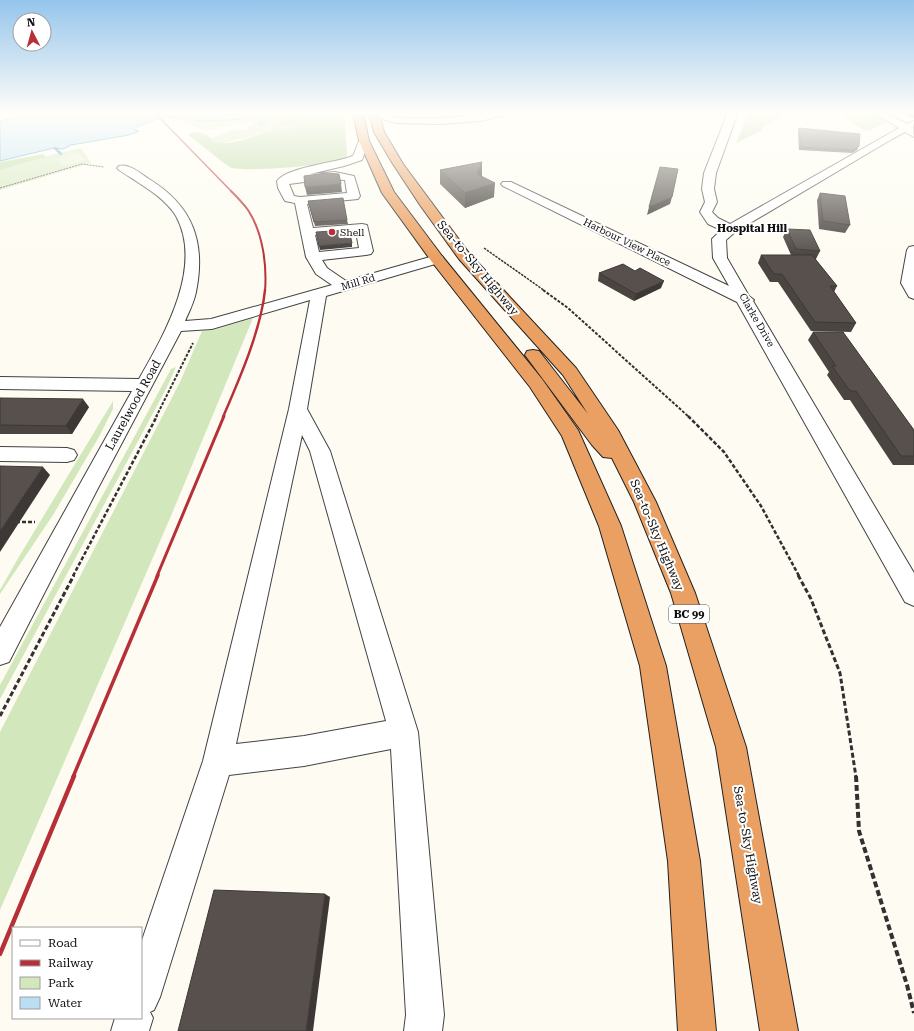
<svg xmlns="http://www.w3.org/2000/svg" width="914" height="1031" font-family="'Roboto Serif',serif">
<rect width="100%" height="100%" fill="#fefcf2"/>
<g fill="#d3e7bd">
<polygon points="188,112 293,112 276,125 299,125 294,128 270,131 220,144 214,142 212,138 229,131 246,129 256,121 252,121 210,130 201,129 182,121 167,118 154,120 137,127 135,130 139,131 137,133 71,145 65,149 63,148 128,124"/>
<polygon points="81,148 91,163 0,190 0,167"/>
<polygon points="253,318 171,516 0,910 0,732 180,382 202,331 214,330"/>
<polygon points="176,367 167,387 0,699 0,685 171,369"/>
<polygon points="113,401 113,409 100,435 53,515 0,594 0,590 17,560"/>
</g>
<g fill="#b8d79d">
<path d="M293,112H344L347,156C335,166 248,172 232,168C226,166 196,140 188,135C199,129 208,134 214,142C230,147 255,135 271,131C281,129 290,129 299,126V125H296L275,126Z"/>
<polygon points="747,112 792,112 764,126 761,131 736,143 747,117"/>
<polygon points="838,112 869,112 888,121 869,131 858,127"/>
<polygon points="44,154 45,157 0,170 0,162"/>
</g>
<polygon fill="#e4efce" points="77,153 87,160 64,166 55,159"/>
<path fill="#badef3" stroke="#4593c5" d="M42,112H274C270,119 267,125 259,124L262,120L254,117L229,120L196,121L187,116H176L154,120L137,127L135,130L139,131L129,135L71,145L63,149L54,148L0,161V121Z"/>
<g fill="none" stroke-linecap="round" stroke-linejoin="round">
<polygon fill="#4593c5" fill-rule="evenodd" points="54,147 56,147 62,153 62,155 60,155 54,149"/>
<defs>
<g id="minor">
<path d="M371,112C380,112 387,115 395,117C409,119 425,118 438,118C462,118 485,112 508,112L507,114L481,121L440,124L396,123L372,116L370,114Z"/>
<polygon points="728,112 738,112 716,173 714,189 717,202 712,212 718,218 730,224 899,128 872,112 884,112 907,124 914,121 913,128 914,137 905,132 892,139 735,232 726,240 727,258 749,296 754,300 753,301 914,573 914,606 905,602 737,302 503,186 501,184 503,182 511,182 729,286 713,258 712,239 721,230 708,224 700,212 705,202 702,189 704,173"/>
<path d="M364,138L369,141L362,160L344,166L310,174L335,172L354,176L360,196L358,199L307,204L313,228L362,224L367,225L373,251L371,254L366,255L322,260L327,268L346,281L437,255L442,256L444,259L442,262L326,296L307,409L330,451L418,732L444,1015L442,1031H404L406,1015L391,749L304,766L229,775L160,997L154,1010L150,1012L153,1018L149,1031H111L115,1018H141V943L203,761L289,409L310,300L212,329L181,331L97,490L9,662L0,665V627L132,391L0,389V377L139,379C164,335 204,267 176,216C164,196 138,183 119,170L117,168L119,166C129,163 141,174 149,179C193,206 206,242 196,292C194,302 189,312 185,321L211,319L332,285L316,274L306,257L295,203L285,201L278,188L277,181C287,167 336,163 353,156L359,141ZM327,179L345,180L347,193L300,197L294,196L289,184ZM356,232L359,248L319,252L315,235ZM302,435L310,451L386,721L304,736L236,744Z"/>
<polygon points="914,246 914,299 909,297 901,283 907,250 909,247"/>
<polygon points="0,447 67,448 74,450 77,455 74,460 67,462 0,461"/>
</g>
<g id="highway">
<polygon points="353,112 363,112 369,141 394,192 442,256 542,379 578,430 621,526 666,666 700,861 716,1031 678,1031 668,861 640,666 599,526 562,436 530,387 432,262 382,193 359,141"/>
<polygon points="369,112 379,112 384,132 403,164 469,253 576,368 618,430 656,502 695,593 746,747 798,1031 760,1031 716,747 671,593 634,502 612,458 603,457 592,445 525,355 527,351 533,350 539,351 588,414 563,375 459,259 420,205 393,164 374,132"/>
</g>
</defs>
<use href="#minor" stroke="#424242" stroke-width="2"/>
<use href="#highway" stroke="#202020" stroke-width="2"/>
<g stroke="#313131" stroke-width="1" stroke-dasharray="2 1" stroke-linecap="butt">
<polyline points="855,112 860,115"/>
<polyline points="0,188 82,164 104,167"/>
</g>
<polyline stroke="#313131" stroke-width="1.5" stroke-dasharray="2.5 1" stroke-linecap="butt" points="484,248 545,291"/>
<g stroke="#313131" stroke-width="2" stroke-dasharray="3 1.5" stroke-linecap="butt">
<polyline points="543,290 568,308 689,417"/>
<polyline points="156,417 193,343"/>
</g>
<g stroke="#313131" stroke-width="2.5" stroke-dasharray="4 2" stroke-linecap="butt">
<polyline points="688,416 724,452 761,506 799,576"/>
<polyline points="16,522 35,522"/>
<polyline points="73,576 157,416"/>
</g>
<g stroke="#313131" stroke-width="3" stroke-dasharray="5 2.5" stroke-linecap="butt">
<polyline points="798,575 811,599 840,673 856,777"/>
<polyline points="0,716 74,575"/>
</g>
<polyline stroke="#313131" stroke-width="4" stroke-dasharray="6 3" stroke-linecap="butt" points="856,776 859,831 907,985 914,1013"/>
<use href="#minor" fill="#fff" fill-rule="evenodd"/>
<use href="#highway" fill="#eba063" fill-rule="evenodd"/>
<polyline stroke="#b72f37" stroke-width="1.5" points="154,112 232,192"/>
<path stroke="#b72f37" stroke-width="2" d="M231,191C237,197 243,203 248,210C263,233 267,265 265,291"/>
<path stroke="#b72f37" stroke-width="2.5" d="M223,417C239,380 261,330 265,290"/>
<polyline stroke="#b72f37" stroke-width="3" points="157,576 224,416"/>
<polyline stroke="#b72f37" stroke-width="3.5" points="73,777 158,575"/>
<polyline stroke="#b72f37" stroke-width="4.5" points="0,954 74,776"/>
</g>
<g fill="#4b4541">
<polygon points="897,112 914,112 914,118"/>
<polygon points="799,128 859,146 857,150 852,153 799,150 798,131"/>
<polygon points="482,162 482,177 494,197 465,208 440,184 440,170"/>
<polygon points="820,193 850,225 845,233 819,229 817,200"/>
<polygon points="308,201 347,220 348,224 315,226"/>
<polygon points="787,229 820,251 816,259 815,259 837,286 834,292 856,323 851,332 811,331 778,282 770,282 758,263 761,255 791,255 783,237"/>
<polygon points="599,273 661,288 634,301 598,281"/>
<polygon points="813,332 914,430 914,465 893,465 850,400 844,400 827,375 829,372 808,340"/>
<polygon points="0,398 89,407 72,434 0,434"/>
</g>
<g fill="#3d3835">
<polygon points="859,146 857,150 852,153 853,150"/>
<polygon points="482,162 482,176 476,188 477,174"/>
<polygon points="495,183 494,197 465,208 465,193"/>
<polygon points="341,184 342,192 307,195 305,187"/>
<polygon points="672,197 670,204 647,215 649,207"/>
<polygon points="352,243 352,247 320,250 319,246"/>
<polygon points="664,281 661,288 634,301 636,294"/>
<polygon points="83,399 89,407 72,434 66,426"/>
<polygon points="43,467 50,475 0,552 0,531"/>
<polygon points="325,894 330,897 313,1031 306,1031"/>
</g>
<g fill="#57504c" stroke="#3d3835">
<polygon points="799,128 860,134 859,146 853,150 801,147"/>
<polygon points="482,162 477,174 495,183 465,193 440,170"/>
<polygon points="660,167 678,169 672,197 649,207"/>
<polygon points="326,173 339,174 341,184 305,187 304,176"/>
<polygon points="820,193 845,196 850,225 823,221"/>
<polygon points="343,198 347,220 314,222 308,201"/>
<polygon points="787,229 810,230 820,251 796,249"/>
<polygon points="349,230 352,243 319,246 316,232"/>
<polygon points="761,255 812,255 837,286 830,286 856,323 815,322 782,274 774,274"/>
<polygon points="623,264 635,271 640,268 664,281 636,294 599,273"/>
<polygon points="813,332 843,332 914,430 914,456 901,456 856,391 850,391 832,366 836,366"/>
<polygon points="0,398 83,399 66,426 0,425"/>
<polygon points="0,466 43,467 0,531"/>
<polygon points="214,890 325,894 306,1031 178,1031"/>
</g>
<linearGradient id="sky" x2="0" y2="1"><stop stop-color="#95c5ec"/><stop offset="0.44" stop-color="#fffef9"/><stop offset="1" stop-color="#fffef9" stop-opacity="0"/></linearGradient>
<rect width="914" height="257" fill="url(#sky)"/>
<circle fill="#b72f37" stroke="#fff" stroke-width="1.5" cx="332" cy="232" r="4"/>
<g text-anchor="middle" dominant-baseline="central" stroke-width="4" stroke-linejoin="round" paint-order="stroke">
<g font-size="10" fill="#0f0f0f" stroke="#fff" text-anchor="start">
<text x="340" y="232">Shell</text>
</g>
<g font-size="10" fill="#0f0f0f" stroke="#fff">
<text transform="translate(627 242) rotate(26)">Harbour View Place</text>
<text transform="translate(358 282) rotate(-16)">Mill Rd</text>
<text transform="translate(757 320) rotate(60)">Clarke Drive</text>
</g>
<g font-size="11" font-weight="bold" fill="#0f0f0f" stroke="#fff">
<text x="752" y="228">Hospital Hill</text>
</g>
<rect fill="#fff" stroke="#575757" stroke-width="1" x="669" y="605" width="40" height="18" rx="3"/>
<g font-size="11" font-weight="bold" fill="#0f0f0f">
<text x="689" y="614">BC 99</text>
</g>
<g font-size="12" fill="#0f0f0f" stroke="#fff">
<text transform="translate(478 268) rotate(50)">Sea-to-Sky Highway</text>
<text transform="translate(133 405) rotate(-61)">Laurelwood Road</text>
<text transform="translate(657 535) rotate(67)">Sea-to-Sky Highway</text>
<text transform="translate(748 845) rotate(80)">Sea-to-Sky Highway</text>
</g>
</g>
<rect x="12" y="927" width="130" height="92" fill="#ffffff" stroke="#9f9f9f"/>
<rect x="20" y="940" width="20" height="6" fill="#ffffff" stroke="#9f9f9f"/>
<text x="48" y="947" font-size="12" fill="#0f0f0f">Road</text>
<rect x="20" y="960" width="20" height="6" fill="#b72f37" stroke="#9f9f9f"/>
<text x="48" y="967" font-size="12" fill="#0f0f0f">Railway</text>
<rect x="20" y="977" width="20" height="12" fill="#d3e7bd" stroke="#9f9f9f"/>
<text x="48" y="987" font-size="12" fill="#0f0f0f">Park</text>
<rect x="20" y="997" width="20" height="12" fill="#badef3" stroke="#9f9f9f"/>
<text x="48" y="1007" font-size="12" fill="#0f0f0f">Water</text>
<g transform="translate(32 32) rotate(354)"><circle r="19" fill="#ffffff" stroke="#9f9f9f"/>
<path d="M0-3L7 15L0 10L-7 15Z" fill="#b72f37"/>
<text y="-6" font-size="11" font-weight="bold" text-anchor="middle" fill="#0f0f0f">N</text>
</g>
</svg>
